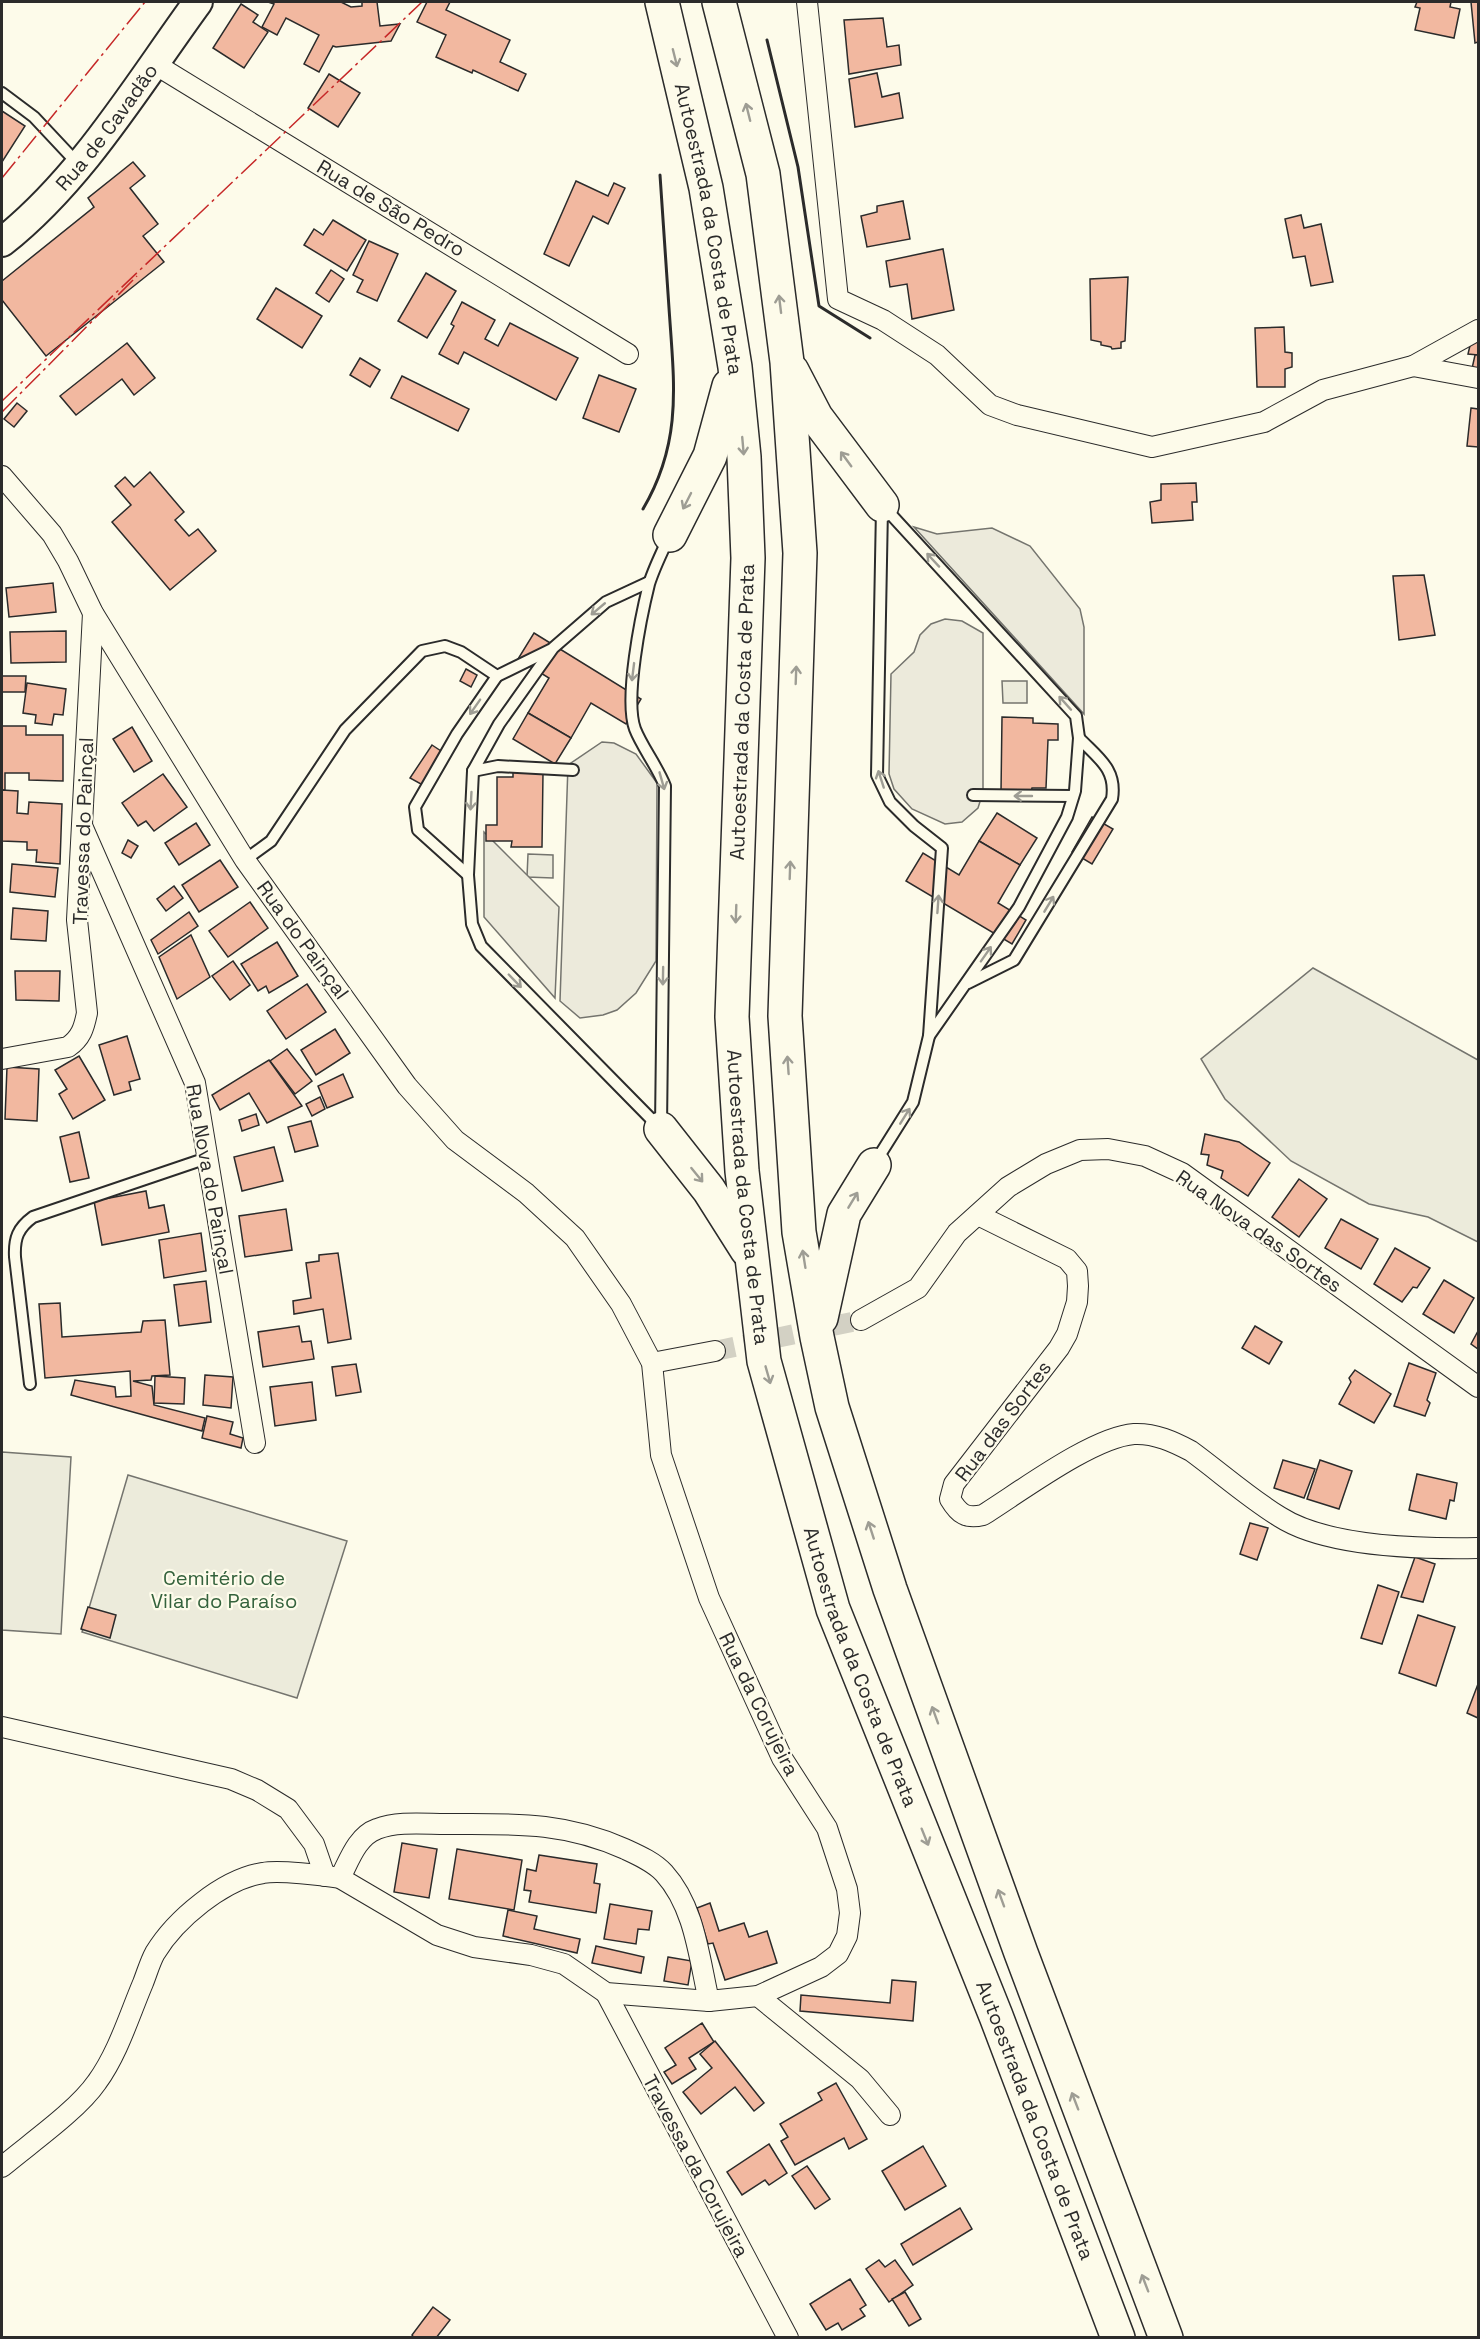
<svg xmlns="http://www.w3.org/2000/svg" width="1480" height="2339" font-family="'Space Grotesk',sans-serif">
<rect width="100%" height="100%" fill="#fdfbea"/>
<g fill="#ecebdb" stroke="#74746e" stroke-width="1.5">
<polygon points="1002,681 1027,681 1027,703 1003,703"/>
<polygon points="528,854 553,855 553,878 527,877"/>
<polygon points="1313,968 1478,1060 1478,1242 1428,1217 1369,1204 1291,1161 1225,1099 1201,1059"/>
<polygon points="2,1452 71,1457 61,1634 2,1630"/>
<polygon points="128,1475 347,1541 297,1698 82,1632"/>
</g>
<g fill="#eceadb" stroke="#74746e" stroke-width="1.5">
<polygon points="914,527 937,534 992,528 1030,546 1080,609 1084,627 1084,714"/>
<polygon points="945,619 962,621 983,633 983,792 978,808 962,822 945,824 912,809 894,789 889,774 891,674 914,652 920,635 931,624"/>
<polygon points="602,742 614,743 636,754 657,783 656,961 636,993 617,1010 603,1015 580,1018 560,1001 568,765"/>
<polygon points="484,832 559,907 555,998 484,917"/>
</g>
<g fill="#f2b8a0" stroke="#2b2b2b" stroke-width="1.5">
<polygon points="268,2 341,2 351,7 362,6 362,2 377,2 380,26 400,24 391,41 336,47 333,46 319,72 304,64 319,35 286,18 277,35 262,27 274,4"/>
<polygon points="427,2 450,2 446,10 510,40 500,62 526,74 518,91 473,70 472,73 436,57 446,35 417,22"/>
<polygon points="1417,2 1451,2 1450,7 1460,9 1454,38 1415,30 1420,8 1415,7"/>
<polygon points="1471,2 1478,2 1478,42 1475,43"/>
<polygon points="241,4 258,15 253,22 268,32 244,68 213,48"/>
<polygon points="883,18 887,47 899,45 901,65 849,74 844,20"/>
<polygon points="877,73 882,97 899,93 903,118 855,127 849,79"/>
<polygon points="329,74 360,93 338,127 308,108"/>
<polygon points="2,111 25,126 2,162"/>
<polygon points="133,162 145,176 130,188 158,224 143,236 164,262 46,356 2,300 2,281 94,207 88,198"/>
<polygon points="576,181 608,196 614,183 625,188 608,224 593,216 569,266 544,254"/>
<polygon points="903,201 910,239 867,247 861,216 877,212 877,206"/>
<polygon points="1301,215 1304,228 1321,224 1333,282 1311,286 1305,256 1293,258 1285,219"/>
<polygon points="333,220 366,240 347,271 304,245 314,229 323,235"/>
<polygon points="369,241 398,254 377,301 357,292 363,280 353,275"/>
<polygon points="943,249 954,310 912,319 907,284 890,287 886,261"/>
<polygon points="331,270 344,279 329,302 316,293"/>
<polygon points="426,273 456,291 427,338 398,321"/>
<polygon points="1128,277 1125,341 1121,342 1121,348 1112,349 1111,347 1101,345 1101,342 1091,340 1090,279"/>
<polygon points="276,288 322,316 302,348 257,319"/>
<polygon points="462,302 495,320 485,339 498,346 510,323 578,358 556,400 464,352 458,364 439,354 454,326 451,324"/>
<polygon points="1284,327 1285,352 1292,353 1292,367 1285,369 1285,387 1257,387 1255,328"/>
<polygon points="1478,334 1478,355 1468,354 1472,337"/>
<polygon points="127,343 155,378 134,395 122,379 76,415 60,396"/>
<polygon points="1475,355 1478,355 1478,374 1471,373"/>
<polygon points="360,358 380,370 370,387 350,375"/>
<polygon points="599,375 636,389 619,432 583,418"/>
<polygon points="402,376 469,409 458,431 391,398"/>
<polygon points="17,403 27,411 14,427 4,419"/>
<polygon points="1471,408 1478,409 1478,447 1467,446"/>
<polygon points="150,472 184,512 175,520 189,536 198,529 216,551 170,590 112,522 131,505 115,486 125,477 134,487"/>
<polygon points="1196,483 1197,502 1192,502 1193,520 1152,523 1150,502 1161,500 1161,484"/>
<polygon points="1424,575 1435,635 1399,640 1393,576"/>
<polygon points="53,583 56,612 9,617 6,588"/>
<polygon points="66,631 66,662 11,663 10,632"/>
<polygon points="534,633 641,699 626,724 591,703 571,738 528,713 549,678 518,659"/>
<polygon points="466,669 477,675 471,687 460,681"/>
<polygon points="2,676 26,676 25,692 2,692"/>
<polygon points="27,683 66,689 63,715 54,714 52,725 35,723 36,715 23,713"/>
<polygon points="528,713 571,738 555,764 513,739"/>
<polygon points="1002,717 1033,718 1033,723 1058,724 1058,740 1048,740 1046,788 1032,788 1031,792 1001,792"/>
<polygon points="2,726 26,726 26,735 63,735 63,781 29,780 29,773 5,773 5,790 2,790"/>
<polygon points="132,727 152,761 134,772 113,739"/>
<polygon points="432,745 450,757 430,789 410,778"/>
<polygon points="513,772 543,773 542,847 511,847 512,841 486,841 486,825 497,825 497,777 513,777"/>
<polygon points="163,774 187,807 154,831 146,821 138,826 122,803"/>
<polygon points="2,790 18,791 17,813 28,814 29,802 62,804 60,864 36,862 37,850 27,850 27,842 2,841"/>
<polygon points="997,813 1037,838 1020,865 979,841"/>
<polygon points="1092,817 1113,829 1092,864 1072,852"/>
<polygon points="196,823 210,845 179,865 165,843"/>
<polygon points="128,840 138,846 131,858 122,853"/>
<polygon points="979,841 1020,865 998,903 1026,920 1012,944 906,881 923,853 959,875"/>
<polygon points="220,860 238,887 199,912 182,885"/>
<polygon points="12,864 58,868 55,897 10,892"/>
<polygon points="174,886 183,898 166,911 157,899"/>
<polygon points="250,902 268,928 228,957 209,931"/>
<polygon points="13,908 48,911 46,941 11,939"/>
<polygon points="189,912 198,926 158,954 151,940"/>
<polygon points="191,935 210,977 177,999 159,957"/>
<polygon points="277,942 298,976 269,993 266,986 258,991 241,964"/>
<polygon points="233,961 250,985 230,1000 212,976"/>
<polygon points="15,971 60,971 59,1001 16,1000"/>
<polygon points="307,984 326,1012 286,1039 267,1011"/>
<polygon points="335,1029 350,1053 316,1075 301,1050"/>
<polygon points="127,1036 140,1079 129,1082 131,1090 114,1095 99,1045"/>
<polygon points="287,1049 312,1081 295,1094 270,1061"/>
<polygon points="79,1056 105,1100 73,1119 59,1094 67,1089 55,1070"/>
<polygon points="269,1060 302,1106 267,1123 249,1093 220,1110 212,1095"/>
<polygon points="7,1067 39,1069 37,1121 5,1119"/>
<polygon points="343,1074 353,1097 327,1108 318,1086"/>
<polygon points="320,1097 325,1109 312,1116 306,1104"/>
<polygon points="256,1114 259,1125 242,1131 239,1120"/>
<polygon points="311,1121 318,1146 295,1152 288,1127"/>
<polygon points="79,1132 89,1178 70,1182 60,1137"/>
<polygon points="1205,1134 1239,1142 1270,1163 1248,1196 1221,1178 1223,1171 1207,1165 1209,1155 1201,1154"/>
<polygon points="274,1147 283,1181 242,1191 234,1157"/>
<polygon points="1299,1179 1327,1199 1299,1237 1272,1217"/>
<polygon points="146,1191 149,1208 164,1205 169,1232 102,1245 94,1201"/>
<polygon points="286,1209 292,1250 245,1257 239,1216"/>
<polygon points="1341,1219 1378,1239 1361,1269 1325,1248"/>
<polygon points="201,1233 206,1271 164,1278 159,1240"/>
<polygon points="1395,1248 1430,1268 1417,1288 1413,1287 1402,1302 1374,1284"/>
<polygon points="338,1253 351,1339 328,1343 323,1309 294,1314 293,1301 311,1298 306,1263 319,1261 319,1255"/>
<polygon points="1444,1280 1474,1298 1454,1333 1423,1314"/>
<polygon points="206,1281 211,1322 179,1326 174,1285"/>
<polygon points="60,1303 62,1337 141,1332 143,1321 165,1320 170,1375 152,1376 151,1380 133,1381 152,1386 154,1405 205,1418 202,1431 71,1395 75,1380 115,1387 116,1397 131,1396 130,1371 45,1378 39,1304"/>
<polygon points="299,1326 302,1342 311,1341 314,1359 263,1367 258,1332"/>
<polygon points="1255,1326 1282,1342 1269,1364 1242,1348"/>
<polygon points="1478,1331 1478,1349 1471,1344"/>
<polygon points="1409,1363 1436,1373 1427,1400 1430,1403 1425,1416 1394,1406"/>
<polygon points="356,1364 361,1392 336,1396 332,1367"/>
<polygon points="1355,1370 1391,1394 1374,1423 1339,1404 1351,1382 1349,1378"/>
<polygon points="205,1375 233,1377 231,1408 203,1405"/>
<polygon points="155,1376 185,1378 184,1404 154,1403"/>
<polygon points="312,1382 316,1420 275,1426 270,1387"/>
<polygon points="207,1416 233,1422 230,1434 243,1438 241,1448 202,1438"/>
<polygon points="1283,1460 1315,1469 1304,1498 1274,1488"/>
<polygon points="1320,1460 1352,1471 1339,1509 1307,1499"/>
<polygon points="1417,1474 1457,1483 1454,1501 1450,1500 1446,1519 1409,1510"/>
<polygon points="1250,1523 1268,1528 1257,1560 1240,1554"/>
<polygon points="1415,1557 1435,1564 1423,1602 1401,1597"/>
<polygon points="1378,1585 1399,1592 1382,1644 1361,1638"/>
<polygon points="88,1607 116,1615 110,1638 81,1629"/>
<polygon points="1418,1615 1455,1627 1436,1686 1399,1673"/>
<polygon points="1478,1684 1478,1718 1467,1713"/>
<polygon points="402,1843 437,1849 429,1898 394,1892"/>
<polygon points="457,1849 522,1860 514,1910 449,1899"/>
<polygon points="539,1855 597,1864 594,1883 600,1884 596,1913 529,1902 531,1891 524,1890 527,1869 536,1871"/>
<polygon points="710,1903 719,1931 744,1923 749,1937 767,1931 777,1963 725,1980 713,1943 708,1944 697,1908"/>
<polygon points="610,1904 652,1911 649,1930 638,1929 636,1944 604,1939"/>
<polygon points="508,1910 537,1916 534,1929 580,1939 577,1953 503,1936"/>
<polygon points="596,1946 644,1957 641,1973 592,1963"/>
<polygon points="668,1957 692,1961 688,1985 664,1981"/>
<polygon points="892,1980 916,1982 913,2021 800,2011 801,1995 890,2003"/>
<polygon points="702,2023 714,2042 689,2058 696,2069 672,2084 664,2072 676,2065 665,2048"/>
<polygon points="715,2041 764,2103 754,2111 735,2087 701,2114 683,2092 712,2068 700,2054"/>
<polygon points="836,2083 867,2139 849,2149 844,2138 795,2165 781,2141 788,2137 780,2124 822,2100 818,2093"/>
<polygon points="769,2144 787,2173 769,2185 765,2180 742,2195 727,2172"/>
<polygon points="923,2146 946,2186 905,2210 882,2171"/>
<polygon points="807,2166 830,2199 815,2209 792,2176"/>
<polygon points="960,2208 972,2229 913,2265 901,2244"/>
<polygon points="879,2260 885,2267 895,2260 913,2285 889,2302 866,2269"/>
<polygon points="850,2279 866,2305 860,2309 865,2316 842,2330 838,2323 826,2330 810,2304"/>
<polygon points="905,2292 921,2319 909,2326 892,2299"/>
<polygon points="433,2307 450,2320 436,2338 414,2338 412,2335"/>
</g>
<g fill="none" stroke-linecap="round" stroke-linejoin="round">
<polyline stroke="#d3d1c4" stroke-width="20" stroke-dasharray="20 10" stroke-linecap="butt" points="715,1351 861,1320"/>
<defs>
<g id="lane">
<polyline points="2,93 34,117 79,165"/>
<polyline points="885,508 1076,716 1079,738 1075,791 1067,817 1019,907 929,1036"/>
<polyline points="649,582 606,602 553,648 499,724 473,771 468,875 472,924 481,946 659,1127"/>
<polyline points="473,771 498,766 573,770"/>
<polyline points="973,795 1073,796"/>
<polyline points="245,860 271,841 345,730 422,651 445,646 461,652 497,676"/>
<polyline points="468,875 418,830 415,807 457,734 497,676 550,650"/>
<path d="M968,983L1014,960L1112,799C1117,769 1098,758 1079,738"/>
<path d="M661,1126L665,786C657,766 642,747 635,729C624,699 641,616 649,584C654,568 662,552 669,537"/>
<polyline points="876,1161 913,1102 929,1036 942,848 914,826 890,802 877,775 882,508"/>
<path d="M30,1384L15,1257C14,1238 18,1228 33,1217L207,1158"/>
</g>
<g id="street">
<polyline points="807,2 838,299 883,320 937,355 990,405 1017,415 1152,447 1264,422 1323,390 1413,366 1478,330"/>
<polyline points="153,63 628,354"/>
<polyline points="1413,366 1478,378"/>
<path d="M2,476L52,534L68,561L93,613L245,860L407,1086L455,1140L526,1193L575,1238L621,1304L652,1363L661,1455L709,1598L782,1758L827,1828L847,1889L850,1913L847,1936L838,1954L821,1967L758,1996L709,2001L606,1993L564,1964L531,1955L474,1947L437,1935L340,1878C322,1875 279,1870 263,1873C223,1879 175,1920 155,1953C150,1962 147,1973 143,1983C129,2016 118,2053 97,2082C77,2111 29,2144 2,2167"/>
<polyline points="83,828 195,1083 255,1443"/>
<path d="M2,1059L68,1047C81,1038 84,1028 87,1013L77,920L93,613"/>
<path d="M978,1215L1067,1259L1077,1271L1078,1286L1077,1302L1067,1334L1059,1348L954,1484L950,1499C959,1514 966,1519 983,1515C1020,1492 1093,1437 1134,1434C1155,1433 1174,1442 1191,1451C1221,1473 1249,1498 1280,1517C1327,1547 1423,1549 1478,1548"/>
<polyline points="861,1320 918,1288 957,1233 1008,1187 1046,1164 1080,1150 1108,1149 1145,1156 1182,1173 1478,1387"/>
<polyline points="652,1363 715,1351"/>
<polyline points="2,1727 231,1779 257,1790 288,1809 314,1844 325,1876"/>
<path d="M340,1878C349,1861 357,1836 377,1829C398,1821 424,1824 446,1824C512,1824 563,1821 625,1849C638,1855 654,1862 664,1873C695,1907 699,1958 709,2001"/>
<polyline points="606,1993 788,2338"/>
<polyline points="758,1996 860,2079 890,2115"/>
</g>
<g id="secondary">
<path id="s1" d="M2,242C82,179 138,84 198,2"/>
</g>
<g id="highway">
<path id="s2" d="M662,2L706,188L735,367L744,457L748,558L732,1017L742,1171L764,1361L833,1609L996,2016L1118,2338"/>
<polyline points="719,2 763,174 787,362 800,553 785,1016 799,1232 817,1337 832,1407 890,1589 1021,1953 1166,2338"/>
<polyline points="792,371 816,417 882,505"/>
<polyline points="670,535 710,456 729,386"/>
<polyline points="661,1129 709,1190 747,1250"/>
<polyline points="821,1318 844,1214 874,1165"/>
</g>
</defs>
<use href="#lane" stroke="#2b2b2b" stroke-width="14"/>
<use href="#street" stroke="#2b2b2b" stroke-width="22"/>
<use href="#secondary" stroke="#2b2b2b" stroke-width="32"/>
<use href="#highway" stroke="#2b2b2b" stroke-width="36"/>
<use href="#lane" stroke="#fdfbea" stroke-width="10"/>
<use href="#street" stroke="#fdfbea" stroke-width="20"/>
<use href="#secondary" stroke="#fdfbea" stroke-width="28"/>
<use href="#highway" stroke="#fdfbea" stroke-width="33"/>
<g stroke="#2b2b2b" stroke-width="3">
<polyline points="767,40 798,167 819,306 870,338"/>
<path d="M643,509C683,441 674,383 669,308C666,263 663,219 660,175"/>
</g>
<g stroke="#c62828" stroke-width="1.5" stroke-dasharray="21 4.5 3 4.5" stroke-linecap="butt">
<polyline points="2,178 145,2"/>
<polyline points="2,401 422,2"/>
<polyline points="2,412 137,276"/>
</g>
</g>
<defs><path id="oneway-shaft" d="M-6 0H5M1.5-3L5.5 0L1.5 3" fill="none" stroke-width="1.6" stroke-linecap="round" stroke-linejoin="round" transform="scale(1.5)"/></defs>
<g stroke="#9e9d94">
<use href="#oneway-shaft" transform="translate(675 58) rotate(76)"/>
<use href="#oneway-shaft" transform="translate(748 112) rotate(-104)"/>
<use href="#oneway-shaft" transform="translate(780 304) rotate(-97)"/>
<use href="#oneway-shaft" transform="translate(743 446) rotate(85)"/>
<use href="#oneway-shaft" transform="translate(846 459) rotate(-126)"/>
<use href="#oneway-shaft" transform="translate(687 501) rotate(117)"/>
<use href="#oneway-shaft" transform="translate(933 560) rotate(-133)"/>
<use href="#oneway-shaft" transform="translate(598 609) rotate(140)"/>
<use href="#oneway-shaft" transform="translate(633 672) rotate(97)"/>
<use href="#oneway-shaft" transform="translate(796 675) rotate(-88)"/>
<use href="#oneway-shaft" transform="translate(1065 703) rotate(-132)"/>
<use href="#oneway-shaft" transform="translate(475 707) rotate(125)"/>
<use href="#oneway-shaft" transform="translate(881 779) rotate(-108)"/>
<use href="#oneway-shaft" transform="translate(662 781) rotate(74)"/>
<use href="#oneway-shaft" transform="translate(1023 796) rotate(180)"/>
<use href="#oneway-shaft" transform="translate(471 801) rotate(93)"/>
<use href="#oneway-shaft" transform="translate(790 870) rotate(-88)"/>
<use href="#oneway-shaft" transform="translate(938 904) rotate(-86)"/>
<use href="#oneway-shaft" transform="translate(1049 904) rotate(-59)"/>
<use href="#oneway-shaft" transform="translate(736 914) rotate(92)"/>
<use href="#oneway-shaft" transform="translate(986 954) rotate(-55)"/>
<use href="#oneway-shaft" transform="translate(663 976) rotate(91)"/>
<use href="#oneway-shaft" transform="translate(515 981) rotate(46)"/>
<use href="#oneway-shaft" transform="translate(788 1065) rotate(-94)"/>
<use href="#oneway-shaft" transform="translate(905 1116) rotate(-58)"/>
<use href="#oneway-shaft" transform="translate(697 1175) rotate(51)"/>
<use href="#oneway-shaft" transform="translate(853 1200) rotate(-59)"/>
<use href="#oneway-shaft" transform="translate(804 1259) rotate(-99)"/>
<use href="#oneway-shaft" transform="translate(768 1375) rotate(74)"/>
<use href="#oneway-shaft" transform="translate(871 1530) rotate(-108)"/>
<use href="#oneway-shaft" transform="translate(935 1715) rotate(-110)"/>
<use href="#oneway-shaft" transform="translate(925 1837) rotate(68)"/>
<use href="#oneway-shaft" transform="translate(1001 1898) rotate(-110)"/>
<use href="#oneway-shaft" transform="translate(1075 2101) rotate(-111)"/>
<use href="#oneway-shaft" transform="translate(1145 2283) rotate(-111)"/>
</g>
<g text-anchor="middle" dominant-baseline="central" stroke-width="4.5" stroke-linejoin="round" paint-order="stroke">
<g font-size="20" fill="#2b2b2b" stroke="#fdfbea">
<text stroke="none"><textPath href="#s1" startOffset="156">Rua de Cavadão</textPath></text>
<text transform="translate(391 208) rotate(31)">Rua de São Pedro</text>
<text stroke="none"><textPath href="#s2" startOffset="232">Autoestrada da Costa de Prata</textPath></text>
<text transform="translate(742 712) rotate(-88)">Autoestrada da Costa de Prata</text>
<text transform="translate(83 831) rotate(-88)">Travessa do Painçal</text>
<text transform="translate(303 940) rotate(54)">Rua do Painçal</text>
<text transform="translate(210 1179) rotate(80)">Rua Nova do Painçal</text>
<text stroke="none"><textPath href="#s2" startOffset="1204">Autoestrada da Costa de Prata</textPath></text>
<text transform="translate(1259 1231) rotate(35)">Rua Nova das Sortes</text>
<text transform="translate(1003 1421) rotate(-53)">Rua das Sortes</text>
<text stroke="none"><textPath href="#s2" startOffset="1690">Autoestrada da Costa de Prata</textPath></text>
<text transform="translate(759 1704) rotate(64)">Rua da Corujeira</text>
<text stroke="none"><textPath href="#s2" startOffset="2176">Autoestrada da Costa de Prata</textPath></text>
<text transform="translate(696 2166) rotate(62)">Travessa da Corujeira</text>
</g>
<g font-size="20" fill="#34623c" stroke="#fdfbea">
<text x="224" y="1578">Cemitério de<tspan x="224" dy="23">Vilar do Paraíso</tspan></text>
</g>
</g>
<rect width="1480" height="2339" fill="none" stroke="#2b2b2b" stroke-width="6"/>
</svg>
